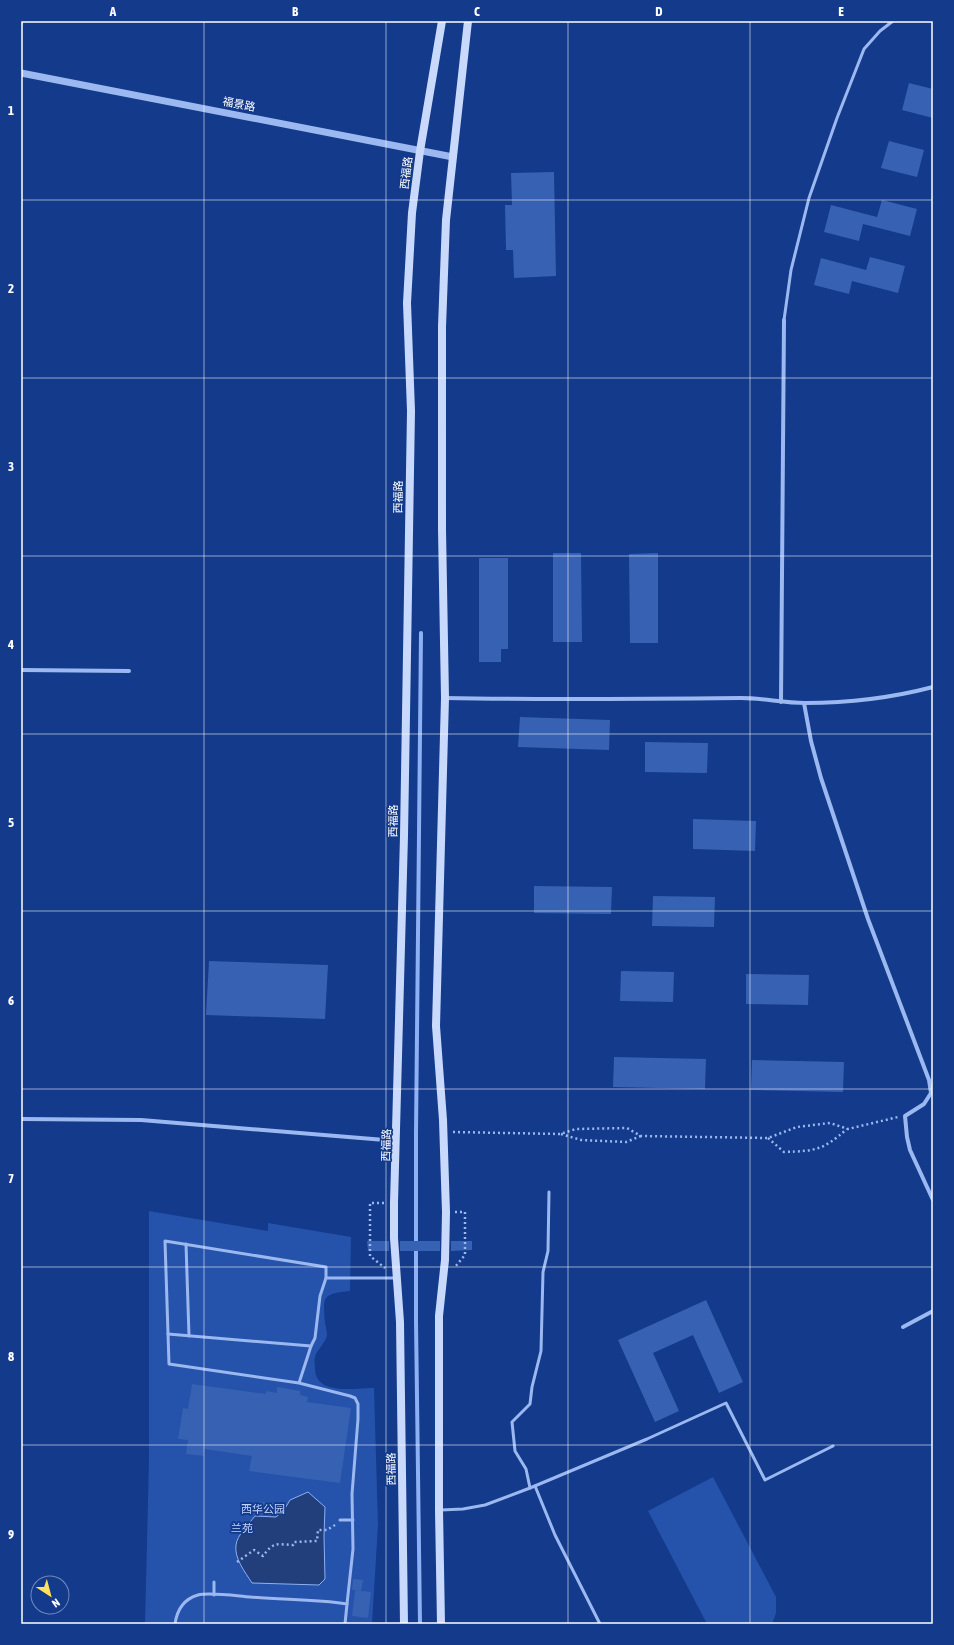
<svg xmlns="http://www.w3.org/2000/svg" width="954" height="1645" font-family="'Asap Condensed','Noto Sans SC',sans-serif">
<rect width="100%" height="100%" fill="#133a8b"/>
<g fill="#2552aa">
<path d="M149,1211L268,1231V1223L351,1237L350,1291C322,1294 323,1296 325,1323C326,1327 327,1332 327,1335C326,1343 317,1349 315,1357C314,1360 315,1365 315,1369C316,1396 356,1388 374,1388L378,1525L372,1624H145L149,1459Z"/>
<polygon points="713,1477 776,1597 776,1613 772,1624 707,1624 648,1511"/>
</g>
<path fill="#223f7b" stroke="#8db1f4" d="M308,1492L325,1507L324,1536L325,1579L319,1585L252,1583C245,1572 234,1558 236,1545C237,1535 249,1524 255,1516L276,1517L284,1510L290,1500Z"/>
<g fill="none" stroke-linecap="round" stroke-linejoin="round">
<polyline stroke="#8db1f4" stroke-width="4" points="420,1624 416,1321 416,1134 421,633"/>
</g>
<g fill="#3761b2">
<polygon points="909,83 933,89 933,118 902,110"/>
<polygon points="889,141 924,150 917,177 881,168"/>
<polygon points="554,172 556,276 514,278 513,250 506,250 505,205 512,205 511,173"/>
<polygon points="882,200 917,209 910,236 863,224 859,241 824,232 831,205 877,217"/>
<polygon points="870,257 905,266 898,293 852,281 849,294 814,285 821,258 866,270"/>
<polygon points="553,553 581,553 582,642 553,642"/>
<polygon points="658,553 658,643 630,643 629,554"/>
<polygon points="479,558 508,558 508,649 501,649 501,662 479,662"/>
<polygon points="520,717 610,720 609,750 518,747"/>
<polygon points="645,742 708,743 707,773 645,772"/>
<polygon points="693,819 756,821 755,851 693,849"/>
<polygon points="534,886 612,887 611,914 534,913"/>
<polygon points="653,896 715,897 714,927 652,926"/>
<polygon points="209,961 328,965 325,1019 206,1015"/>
<polygon points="621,971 674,972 673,1002 620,1001"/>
<polygon points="746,974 809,975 808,1005 746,1004"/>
<polygon points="614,1057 706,1059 705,1089 613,1087"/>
<polygon points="752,1060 844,1062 843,1092 751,1090"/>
<polygon points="367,1241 389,1241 389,1251 368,1251"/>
<rect x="400" y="1241" width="40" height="10"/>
<polygon points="451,1241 472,1241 472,1250 451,1251"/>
<polygon points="706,1300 743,1382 719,1393 693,1335 653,1353 679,1411 655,1422 618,1340"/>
<polygon points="192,1384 266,1394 266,1391 277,1393 277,1387 300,1391 300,1395 308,1397 307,1402 351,1408 340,1483 249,1471 252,1456 204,1449 204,1456 186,1454 188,1440 178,1439 183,1408 188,1409"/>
<polygon points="259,1502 277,1503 276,1515 258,1513"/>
<polygon points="353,1579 363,1580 361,1591 371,1592 368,1618 352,1616 355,1591 359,1591 352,1590"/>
</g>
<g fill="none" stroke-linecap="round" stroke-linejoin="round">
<g stroke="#9bb8f0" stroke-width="2.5" stroke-dasharray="2 3" stroke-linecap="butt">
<polyline points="453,1132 560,1134 576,1129 627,1128 641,1136 768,1138 797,1127 830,1123 848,1129 898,1117"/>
<polyline points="561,1134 581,1140 626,1142 641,1136"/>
<path d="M768,1138L784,1152C816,1151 823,1150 847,1129"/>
<polyline points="384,1203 370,1203 370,1256 385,1268"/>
<polyline points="455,1212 465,1212 465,1255 455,1267"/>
<path d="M237,1562L254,1550L263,1556C273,1542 276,1544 293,1545L294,1542L317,1541L318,1530H327L335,1525"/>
</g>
<g stroke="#9bb8f0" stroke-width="3">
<polyline points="784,320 791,270 809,198 837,118 864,49 880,31 893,21"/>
<polyline points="186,1244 189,1336"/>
<polyline points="326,1278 396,1278"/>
<polyline points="168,1334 311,1346"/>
<polyline points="299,1383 169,1364 165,1241 326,1267 326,1278 320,1296 315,1338 311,1346 299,1383 350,1396 355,1398 358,1404 358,1419 352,1494 353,1549 347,1604"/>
<polyline points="535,1486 555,1535 600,1624"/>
<polyline points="530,1488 526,1469 515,1451 512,1422 530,1404 532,1387 541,1351 543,1272 548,1251 549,1192"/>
<polyline points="441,1510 463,1509 485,1505 530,1488 647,1439 726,1403 765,1480 833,1446"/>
<polyline points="340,1520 353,1520"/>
<polyline points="214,1595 214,1582"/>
<path d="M175,1624C177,1610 184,1599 198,1595C209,1592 237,1596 250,1597C283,1600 314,1599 347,1604L345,1624"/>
</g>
<g stroke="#9bb8f0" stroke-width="4">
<polyline points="21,23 21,21"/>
<polyline points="21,670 129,671"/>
<path d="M445,698C544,700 643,699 741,698C763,698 783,703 805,703C848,703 891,698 933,687"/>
<polyline points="781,702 784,320"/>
<polyline points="804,703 811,741 821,778 868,919 929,1080 931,1093 924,1104 905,1116 907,1137 910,1150 933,1200"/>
<polyline points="21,1119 141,1120 397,1141"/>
<polyline points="903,1327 933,1311"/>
</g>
<polyline stroke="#9bb8f0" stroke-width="7" points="21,73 453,157"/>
<g stroke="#c9d9fb" stroke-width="8">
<polyline points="404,1624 400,1322 394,1238 394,1203 404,836 411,411 407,303 412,213 420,151 442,21"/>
<polyline points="441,1624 439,1510 439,1316 445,1260 446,1212 443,1120 436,1026 445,698 442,529 442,327 446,220 468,21"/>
</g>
</g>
<path fill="none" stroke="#fff" stroke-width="1" stroke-opacity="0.55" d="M204,21V1624M386,21V1624M568,21V1624M750,21V1624M21,200H933M21,378H933M21,556H933M21,734H933M21,911H933M21,1089H933M21,1267H933M21,1445H933"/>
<g text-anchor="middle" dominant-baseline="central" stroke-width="3.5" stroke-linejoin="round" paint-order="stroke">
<g font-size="11" fill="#fff" stroke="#133a8b">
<text transform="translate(239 104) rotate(11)">福景路</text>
<text transform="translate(406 173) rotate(-83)">西福路</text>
<text transform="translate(398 497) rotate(-89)">西福路</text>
<text transform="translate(393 821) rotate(-89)">西福路</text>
<text transform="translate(386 1145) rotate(-88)">西福路</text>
<text transform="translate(391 1469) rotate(-91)">西福路</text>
</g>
<g font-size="11" fill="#c1d5fc" stroke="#133a8b">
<text x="263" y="1509">西华公园</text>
<text x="242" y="1528">兰苑</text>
</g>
</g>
<rect width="954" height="1645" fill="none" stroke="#133a8b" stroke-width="44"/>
<g transform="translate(50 1595) rotate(144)"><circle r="19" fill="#133a8b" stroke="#7189b9"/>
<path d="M0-3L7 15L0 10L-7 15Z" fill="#ffe25a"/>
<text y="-6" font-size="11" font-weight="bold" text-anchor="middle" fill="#ffffff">N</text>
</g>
<rect x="22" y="22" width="910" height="1601" fill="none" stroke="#fff" stroke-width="1.5"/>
<g font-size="13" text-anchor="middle" font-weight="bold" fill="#fff">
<text x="113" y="16">A</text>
<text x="295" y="16">B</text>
<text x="477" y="16">C</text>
<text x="659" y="16">D</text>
<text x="841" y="16">E</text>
<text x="11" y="115">1</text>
<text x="11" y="293">2</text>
<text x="11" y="471">3</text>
<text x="11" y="649">4</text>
<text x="11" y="827">5</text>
<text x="11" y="1005">6</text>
<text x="11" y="1183">7</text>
<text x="11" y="1361">8</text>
<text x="11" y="1539">9</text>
</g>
</svg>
